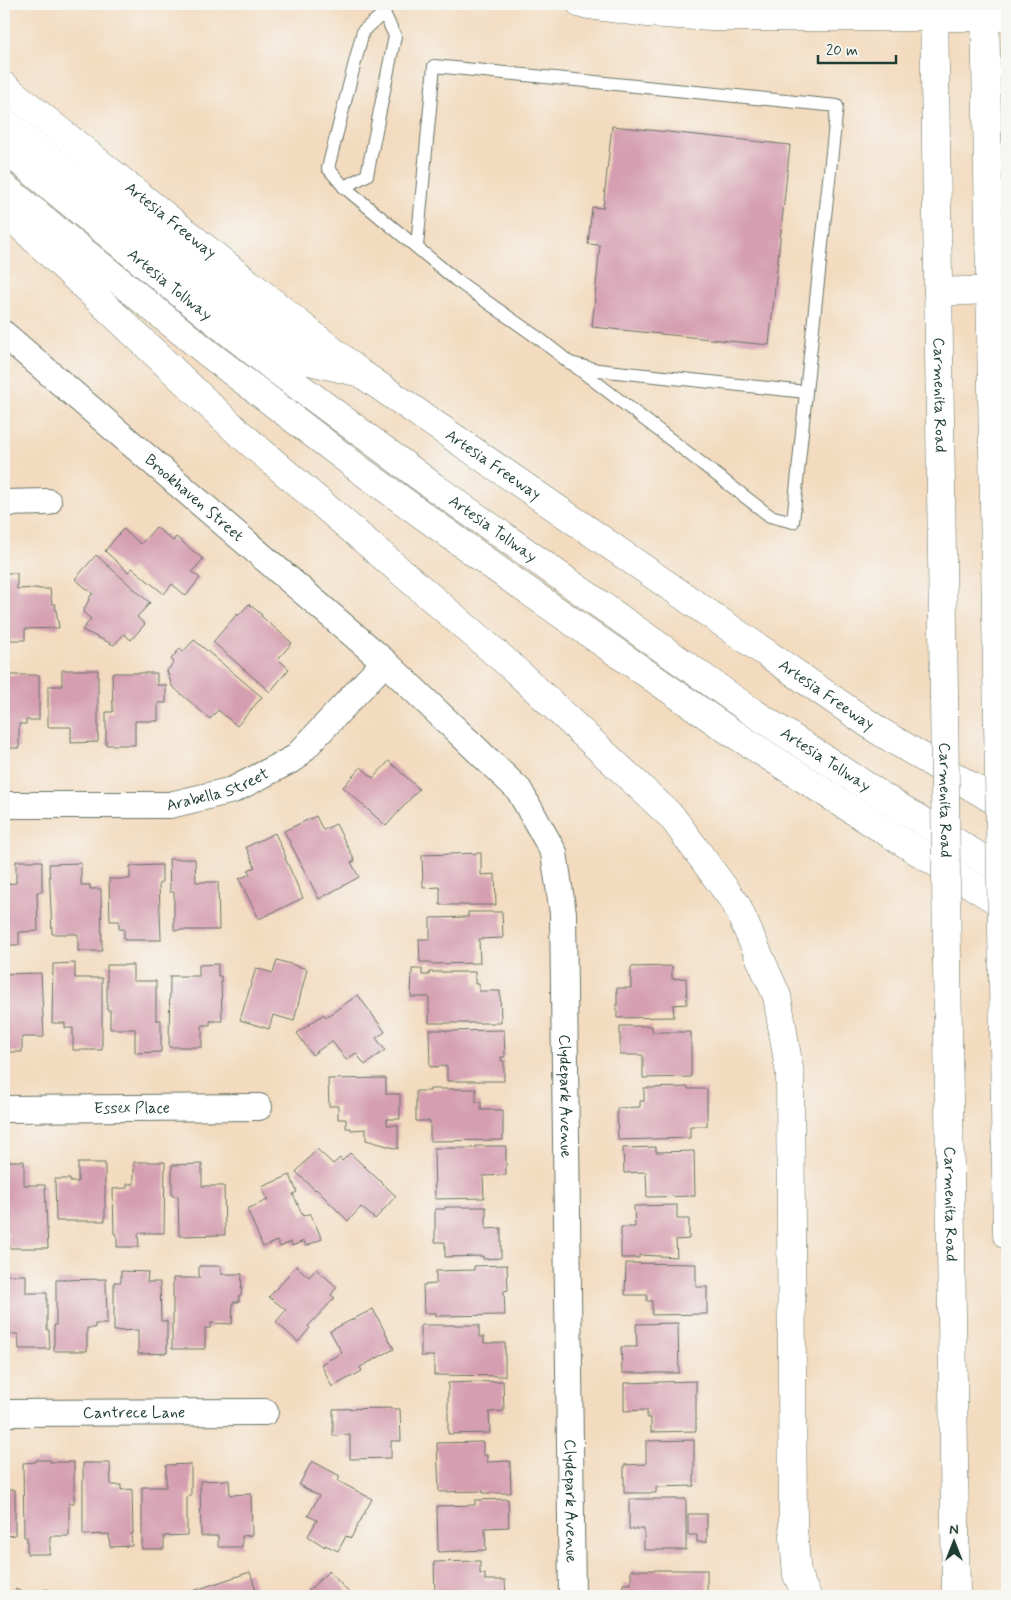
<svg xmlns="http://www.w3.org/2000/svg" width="1011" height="1600" font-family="Mynerve,sans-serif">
<rect width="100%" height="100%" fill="#f6f6f2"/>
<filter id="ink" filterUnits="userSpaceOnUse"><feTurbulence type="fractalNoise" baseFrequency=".02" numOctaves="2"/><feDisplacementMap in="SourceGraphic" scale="10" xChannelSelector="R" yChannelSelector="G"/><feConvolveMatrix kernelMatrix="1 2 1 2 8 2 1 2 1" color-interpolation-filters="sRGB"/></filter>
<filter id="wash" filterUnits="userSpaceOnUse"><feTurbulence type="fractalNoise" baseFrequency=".0096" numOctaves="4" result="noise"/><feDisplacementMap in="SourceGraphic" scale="20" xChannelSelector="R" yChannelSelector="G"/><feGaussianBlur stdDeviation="1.12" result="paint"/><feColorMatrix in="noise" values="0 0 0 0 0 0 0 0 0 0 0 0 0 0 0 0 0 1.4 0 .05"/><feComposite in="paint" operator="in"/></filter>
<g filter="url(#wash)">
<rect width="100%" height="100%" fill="#f3dbbf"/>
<g id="blocks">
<g fill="#d59fb1">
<polygon points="612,126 790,145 769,345 592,327 600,245 588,244 592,207 603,208"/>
<polygon points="156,527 173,541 176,537 203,559 192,572 200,578 186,596 172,584 164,594 132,568 128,572 105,551 123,529 141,544"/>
<polygon points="96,555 150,603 137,617 145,624 131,640 124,634 114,645 82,630 91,619 83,612 91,595 93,594 75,579"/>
<polygon points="4,573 17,573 17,589 38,588 38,589 50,589 52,604 55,604 59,628 25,629 25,640 10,640 10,630 4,630"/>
<polygon points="249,604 262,615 261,616 292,643 278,659 289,669 270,692 213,642 237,614 238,616"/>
<polygon points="194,640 262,697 237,726 218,710 210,719 172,686 167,671 174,662 171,659 180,648 183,652"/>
<polygon points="62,670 98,670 98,742 71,743 71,727 48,727 48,686 62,686"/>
<polygon points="112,673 157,673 157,685 166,685 166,703 158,703 158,721 135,721 135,745 106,745 106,712 113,712"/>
<polygon points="4,675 39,675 39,720 26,720 26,724 19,724 19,748 4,748"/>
<polygon points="389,761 419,789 386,826 343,787 361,767 373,778"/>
<polygon points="316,816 323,830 336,824 355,861 351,862 359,877 319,899 284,831"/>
<polygon points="275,833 286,857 285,858 303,898 259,919 239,879 250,874 248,870 255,867 246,847"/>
<polygon points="481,853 481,875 495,874 496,905 440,905 440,887 423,888 422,855"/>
<polygon points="169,859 195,859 196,882 218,882 219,930 174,930 174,892 170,892"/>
<polygon points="16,861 42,861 42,892 37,892 38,931 19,932 19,945 4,945 4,884 16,883"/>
<polygon points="81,863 81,885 90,885 90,889 101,889 102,951 78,951 78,934 52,934 49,864"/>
<polygon points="162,865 162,883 159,883 161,940 124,940 124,929 119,929 119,921 110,921 109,879 130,879 130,866"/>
<polygon points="468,912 502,912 503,938 479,939 480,963 431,964 431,962 420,962 419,939 430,939 430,918 468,917"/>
<polygon points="277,960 307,969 294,1021 273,1015 269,1029 240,1020 256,968 273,973"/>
<polygon points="75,963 75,978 102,978 102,1050 73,1050 73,1028 65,1028 65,1023 52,1023 53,964"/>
<polygon points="218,964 218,976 221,976 222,1021 210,1021 210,1025 202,1025 202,1047 169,1047 170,976 199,976 199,965"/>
<polygon points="107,965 133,965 133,981 156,981 156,1020 161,1020 161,1052 135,1053 135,1029 110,1029 110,1010 107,1010"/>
<polygon points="672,966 672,979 686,978 687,1004 673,1005 674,1017 617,1018 617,988 631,988 631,967"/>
<polygon points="412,969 422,969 422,975 429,975 429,972 475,972 475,984 479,984 479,991 500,991 501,1023 429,1023 429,997 411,997"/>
<polygon points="41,973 44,1037 22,1037 22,1052 4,1052 4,974"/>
<polygon points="358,995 385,1032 376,1038 385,1050 365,1065 356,1053 346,1060 332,1041 312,1055 297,1033 324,1014 326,1017"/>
<polygon points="620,1026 652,1026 652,1032 691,1032 691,1077 643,1078 643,1055 620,1055"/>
<polygon points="429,1030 446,1030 446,1031 504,1030 505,1057 501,1057 501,1061 504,1061 504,1081 447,1081 447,1066 430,1067"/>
<polygon points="386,1078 386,1094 400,1094 400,1119 387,1119 387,1125 398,1125 398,1149 366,1140 366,1129 351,1130 351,1128 346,1128 346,1119 338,1119 338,1106 329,1106 328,1079"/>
<polygon points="688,1087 688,1089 707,1089 707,1126 690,1126 690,1138 618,1140 617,1108 640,1107 640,1101 644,1101 644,1088"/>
<polygon points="430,1089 476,1089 476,1102 481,1102 481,1110 503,1110 503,1140 430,1141 430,1121 416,1121 416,1091 430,1091"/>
<polygon points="476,1146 506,1146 506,1175 483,1176 484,1198 435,1199 434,1148 476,1148"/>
<polygon points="656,1147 656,1152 694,1151 695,1196 647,1197 646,1172 624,1173 623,1148"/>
<polygon points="317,1149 333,1164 340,1158 342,1161 350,1153 396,1196 375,1219 361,1207 348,1221 316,1189 315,1190 296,1172"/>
<polygon points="4,1161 24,1161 24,1185 45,1185 48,1248 8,1248 8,1233 4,1233"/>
<polygon points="134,1162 165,1162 164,1233 138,1233 139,1247 117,1247 117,1234 114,1234 113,1189 127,1188 127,1184 134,1184"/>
<polygon points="78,1163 105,1163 105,1221 56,1221 55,1179 70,1179 70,1182 78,1182"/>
<polygon points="202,1164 202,1186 224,1186 225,1235 179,1236 178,1196 172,1196 172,1165"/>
<polygon points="290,1175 297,1192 293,1194 303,1216 310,1213 322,1239 306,1246 304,1241 292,1246 291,1242 280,1247 277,1241 263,1247 247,1209 268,1200 262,1187"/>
<polygon points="677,1205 677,1219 689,1219 689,1239 676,1240 677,1257 639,1255 639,1258 621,1258 621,1227 635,1227 634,1206"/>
<polygon points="445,1207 486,1207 486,1229 501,1228 501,1258 483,1259 483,1256 445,1257 445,1242 435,1242 435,1209 445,1209"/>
<polygon points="626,1263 696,1264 696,1287 707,1287 707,1314 652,1315 652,1301 647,1301 647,1295 625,1295"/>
<polygon points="507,1265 508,1290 504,1291 505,1315 436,1316 436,1313 424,1313 423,1285 436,1284 436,1271 474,1270 474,1266"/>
<polygon points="199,1266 221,1266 221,1274 242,1274 241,1295 239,1295 239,1302 233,1302 232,1324 211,1323 211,1328 205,1328 205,1349 172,1349 172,1324 173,1324 173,1278 199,1278"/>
<polygon points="296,1266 309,1277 316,1269 337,1287 331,1295 335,1298 308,1326 310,1328 298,1342 276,1322 286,1310 269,1297"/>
<polygon points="121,1271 148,1272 147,1282 160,1282 161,1321 167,1321 167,1353 138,1354 138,1330 114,1331 114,1282 121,1282"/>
<polygon points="4,1275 26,1275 26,1293 47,1293 47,1330 49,1330 50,1349 19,1349 18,1334 4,1334"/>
<polygon points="106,1279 107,1324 95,1324 95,1328 87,1328 87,1351 54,1351 54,1325 56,1325 56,1280"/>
<polygon points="373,1309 394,1349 360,1367 362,1371 332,1387 321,1364 342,1353 330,1331"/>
<polygon points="678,1323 679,1373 622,1373 621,1347 637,1347 636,1324"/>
<polygon points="421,1325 479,1325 479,1337 484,1337 484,1343 505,1343 505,1376 434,1375 434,1356 421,1356"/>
<polygon points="503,1381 504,1411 489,1412 490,1433 448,1434 448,1383"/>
<polygon points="696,1381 696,1431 651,1432 651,1418 647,1418 647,1410 624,1411 624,1383"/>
<polygon points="390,1408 390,1409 400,1409 401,1441 391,1441 391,1458 350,1459 350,1435 333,1436 333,1409"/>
<polygon points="694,1440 694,1486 656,1487 656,1493 624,1493 624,1465 646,1464 646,1441"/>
<polygon points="483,1442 483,1455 487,1455 487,1462 510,1461 511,1493 483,1493 483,1491 439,1492 437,1443"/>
<polygon points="36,1460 50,1460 50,1462 74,1462 74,1503 69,1503 69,1536 50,1536 50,1554 27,1554 27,1537 24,1537 23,1463 36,1462"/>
<polygon points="312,1461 340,1476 338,1481 372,1499 351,1538 346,1536 338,1551 325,1545 325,1547 308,1536 317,1520 308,1516 319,1496 299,1485"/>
<polygon points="83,1463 110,1463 111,1485 121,1485 121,1490 132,1489 133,1534 131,1534 132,1546 110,1547 109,1534 83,1535"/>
<polygon points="191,1464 191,1496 187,1496 187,1535 164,1536 164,1549 142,1549 142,1487 166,1487 166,1465"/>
<polygon points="229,1480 230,1495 251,1494 252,1535 242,1536 242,1547 218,1547 218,1536 201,1536 200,1481"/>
<polygon points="4,1490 15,1490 15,1535 4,1536"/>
<polygon points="508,1499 509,1527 485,1528 486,1550 438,1552 437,1506 475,1505 475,1500"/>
<polygon points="629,1499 686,1499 686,1550 644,1550 644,1529 629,1529"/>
<polygon points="688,1514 707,1514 707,1542 697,1542 697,1535 688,1535"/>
<polygon points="480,1561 480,1574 485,1574 485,1580 505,1580 506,1596 435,1596 434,1562"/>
<polygon points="631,1570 707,1570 707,1593 706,1593 706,1596 623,1596 623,1584 631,1584"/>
<polygon points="329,1571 352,1596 303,1596"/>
<polygon points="250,1572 258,1596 185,1596 184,1594"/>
<polygon points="16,1589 29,1596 13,1596"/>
<polygon points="46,1589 60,1596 42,1596"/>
</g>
</g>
</g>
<g filter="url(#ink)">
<use href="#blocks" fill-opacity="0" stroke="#697465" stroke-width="1"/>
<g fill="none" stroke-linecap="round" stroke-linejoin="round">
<defs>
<g id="service">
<polyline points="387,4 384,13 363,31 328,168 344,187 456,280 541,340 570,363 598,370 806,392 837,106 434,66 417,246"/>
<polyline points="344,187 367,175 395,36 384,13"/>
<polyline points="575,366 770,516 793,522 806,392"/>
</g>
<g id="minor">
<path id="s1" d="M4,334L385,662L519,790L554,853L563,913L572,1596"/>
<polyline points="4,503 48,502"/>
<path id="s2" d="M4,805H170L233,790L295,758L385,662"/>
<path id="s3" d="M4,1109L259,1107"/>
<path id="s4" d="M4,1413L265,1412"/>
</g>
<polyline id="tertiary" points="581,4 646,13 712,17 1007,17"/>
<g id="secondary">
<path id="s5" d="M934,4L944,696"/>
<polyline points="985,4 998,723"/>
<path id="s6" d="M947,962L956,1596"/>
<polyline points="1003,981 1007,1235"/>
</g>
<g id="motorway">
<path id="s7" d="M4,86L359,372L879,731L1007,808"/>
<polyline points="4,122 301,359 353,371"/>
<path id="s8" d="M4,148L171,286L278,371L434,487L751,711L888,800L1007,874"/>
<polyline points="4,187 209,354 359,469 501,572 725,728 882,829 1007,907"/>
<polyline points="4,210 237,431 511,666 672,817 736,904 777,996 790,1074 793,1527 797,1575 807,1596"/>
<polyline points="938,292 990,290 1007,293"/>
</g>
</defs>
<use href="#service" stroke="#697465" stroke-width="14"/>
<use href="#minor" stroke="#697465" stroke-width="28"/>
<use href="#tertiary" stroke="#697465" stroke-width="29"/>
<use href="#secondary" stroke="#697465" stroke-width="29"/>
<use href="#motorway" stroke="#697465" stroke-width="29"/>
<use href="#service" stroke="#fff" stroke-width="12"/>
<use href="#minor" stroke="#fff" stroke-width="26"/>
<use href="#tertiary" stroke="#fff" stroke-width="28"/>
<use href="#secondary" stroke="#fff" stroke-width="28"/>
<use href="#motorway" stroke="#fff" stroke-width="28"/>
<defs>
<g id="secondary-bridge">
<path id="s9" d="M944,696L947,962"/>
<polyline points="998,723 1003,981"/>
</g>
</defs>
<use href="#secondary-bridge" stroke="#697465" stroke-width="29" stroke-linecap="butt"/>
<use href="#secondary-bridge" stroke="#fff" stroke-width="28"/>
</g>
</g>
<g text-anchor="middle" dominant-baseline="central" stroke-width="4.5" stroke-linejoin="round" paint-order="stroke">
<g font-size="16" fill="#1f3d34" stroke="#f6f6f2">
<text stroke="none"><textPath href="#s7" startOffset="214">Artesia Freeway</textPath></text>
<text stroke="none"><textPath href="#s8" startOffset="215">Artesia Tollway</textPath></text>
<text stroke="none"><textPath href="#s5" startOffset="391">Carmenita Road</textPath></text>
<text stroke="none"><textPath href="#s7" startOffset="619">Artesia Freeway</textPath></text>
<text stroke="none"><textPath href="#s1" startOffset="251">Brookhaven Street</textPath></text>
<text stroke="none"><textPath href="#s8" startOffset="620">Artesia Tollway</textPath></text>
<text stroke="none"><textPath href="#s7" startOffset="1024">Artesia Freeway</textPath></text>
<text stroke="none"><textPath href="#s8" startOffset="1025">Artesia Tollway</textPath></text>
<text stroke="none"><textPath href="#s2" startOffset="216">Arabella Street</textPath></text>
<text stroke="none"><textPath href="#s9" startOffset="104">Carmenita Road</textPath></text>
<text stroke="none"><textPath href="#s1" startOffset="1004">Clydepark Avenue</textPath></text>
<text stroke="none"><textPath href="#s3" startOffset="128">Essex Place</textPath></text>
<text stroke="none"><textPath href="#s6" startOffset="242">Carmenita Road</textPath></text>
<text stroke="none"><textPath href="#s4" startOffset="130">Cantrece Lane</textPath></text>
<text stroke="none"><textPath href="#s1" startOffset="1409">Clydepark Avenue</textPath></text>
</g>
</g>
<rect width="1011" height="1600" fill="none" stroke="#f6f6f2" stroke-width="20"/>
<g transform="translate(954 1542)" stroke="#f6f6f2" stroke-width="4" paint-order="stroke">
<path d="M0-4L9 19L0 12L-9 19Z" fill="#1f3d34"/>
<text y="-8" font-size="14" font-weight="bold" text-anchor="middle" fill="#1f3d34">N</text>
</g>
<path d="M818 55v8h78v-8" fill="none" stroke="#1f3d34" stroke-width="2.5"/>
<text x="826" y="55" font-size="15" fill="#1f3d34" stroke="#f6f6f2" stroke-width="4" paint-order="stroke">20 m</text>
</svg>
